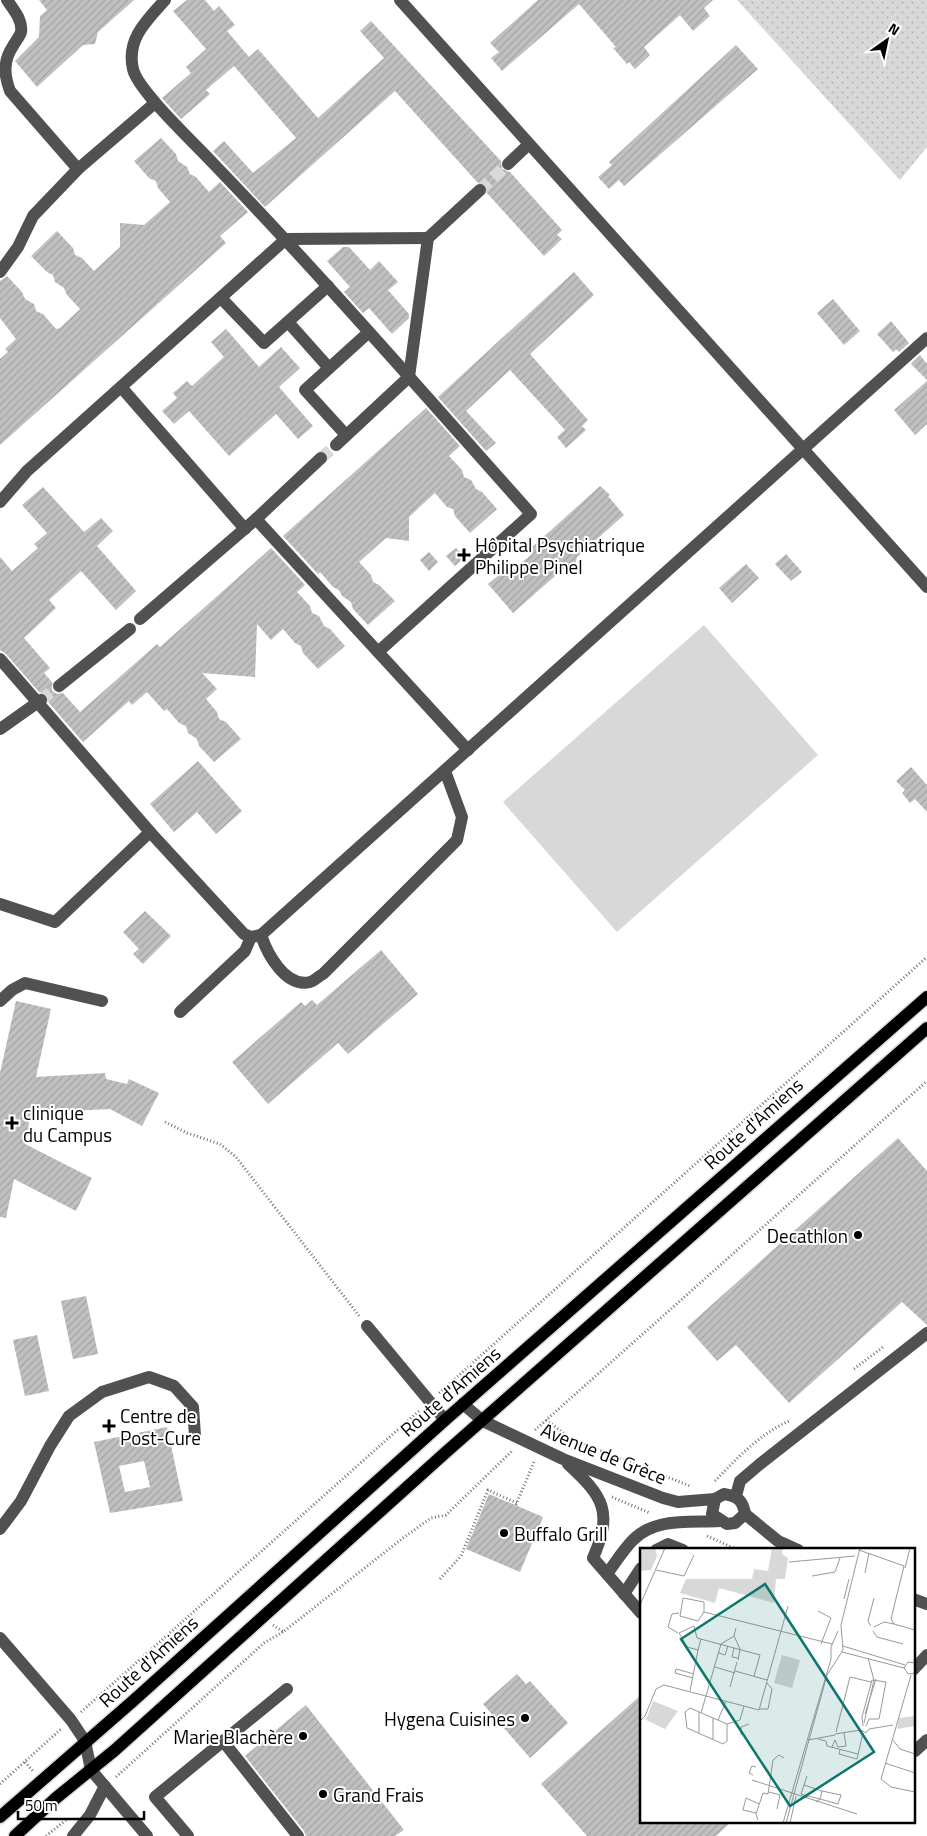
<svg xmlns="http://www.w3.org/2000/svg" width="927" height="1836" font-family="'Titillium Web',sans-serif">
<defs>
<pattern id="grass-dots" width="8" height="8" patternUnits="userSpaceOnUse" patternTransform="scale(1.25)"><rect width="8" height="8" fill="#d8d8d8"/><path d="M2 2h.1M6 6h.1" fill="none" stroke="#b8b8b8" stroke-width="1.8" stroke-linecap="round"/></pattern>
<pattern id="building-hatch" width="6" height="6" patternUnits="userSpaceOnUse" patternTransform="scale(1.25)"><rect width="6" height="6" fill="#c0c0c0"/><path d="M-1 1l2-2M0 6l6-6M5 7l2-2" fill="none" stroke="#a3a3a3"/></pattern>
</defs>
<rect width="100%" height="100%" fill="#fff"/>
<polygon fill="url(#grass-dots)" points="737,0 927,0 927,147 900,180"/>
<polygon fill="#d8d8d8" points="704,625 818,755 617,932 503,802"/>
<g fill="url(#building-hatch)" fill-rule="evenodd">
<polygon points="39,0 134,0 98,32 95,44 83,45 37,87 15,61 39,37 40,16 47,10"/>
<polygon points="187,0 205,0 214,11 219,6 235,25 227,31 249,57 258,49 318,118 384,58 360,31 371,21 501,161 502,169 510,172 562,230 557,235 562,239 544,256 487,193 486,185 477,182 395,91 265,207 213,151 224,141 253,173 296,138 234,66 206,90 210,94 181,119 162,98 191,73 186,67 206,49 173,11"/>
<polygon points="538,0 713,0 704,8 710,16 693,31 680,15 644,47 650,55 635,69 629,62 627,64 613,48 616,47 579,4 502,71 491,58 499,52 490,43"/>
<polygon points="736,45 758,69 624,186 619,180 609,189 598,177 612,165 609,162"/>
<polygon points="161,138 176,154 178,161 187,167 190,174 196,177 209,192 220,182 248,212 220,236 226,243 0,445 0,359 8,352 5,349 16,339 0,318 0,281 7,276 22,292 25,299 34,304 36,311 43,314 56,329 60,328 80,309 67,295 64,288 55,282 53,275 47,272 31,256 57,231 73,248 75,255 82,258 94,271 120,247 120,223 144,225 170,202 158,188 156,181 149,178 134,161"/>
<polygon points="343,247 349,247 370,270 379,261 398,282 388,290 409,314 409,318 392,334 369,308 363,313 344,292 350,287 327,261"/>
<polygon points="574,272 594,295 530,354 588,420 582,426 586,430 566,448 557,437 565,430 510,370 466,411 496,443 486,451 438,397"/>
<polygon points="833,299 860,331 844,345 817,313"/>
<polygon points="891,321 909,343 899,352 896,349 893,352 877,334"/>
<polygon points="226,329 259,367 281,347 300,368 279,387 313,426 298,439 276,414 229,456 189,411 174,424 162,411 177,398 173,393 187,381 192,386 224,357 211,342"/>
<polygon points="920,355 927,364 927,380 911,364"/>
<polygon points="927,381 927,424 915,435 894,410"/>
<polygon points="426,408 460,446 449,456 462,470 464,477 471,480 476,489 482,492 497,509 470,533 455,516 453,509 447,507 435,493 424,503 409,517 409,541 386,538 359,562 371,575 373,582 379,585 395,601 368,625 353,609 351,602 342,596 339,590 333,587 320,572 318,574 283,536"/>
<polygon points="600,486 610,495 608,496 624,515 577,557 575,566 571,570 563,569 513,613 488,584 509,567 512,571 532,554 529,550"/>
<polygon points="43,487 84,532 101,518 113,531 97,546 136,591 116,610 81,571 49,600 56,608 24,638 50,668 44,673 52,682 52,691 57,694 63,693 80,712 157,644 160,647 271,548 305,585 297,592 310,606 312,613 319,616 324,626 330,629 345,646 318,669 303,653 301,646 295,643 283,629 271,640 257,624 255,677 202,673 217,689 206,699 217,712 219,719 226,722 241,739 214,762 199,746 197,739 188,733 186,726 179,723 167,709 164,711 147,692 132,705 129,701 83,742 49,703 47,695 39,692 6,654 0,650 0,557 12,571 38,548 34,544 47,533 22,505"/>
<polygon points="456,548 465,557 455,566 446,556"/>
<polygon points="429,552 438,562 429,571 420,560"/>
<polygon points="786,554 802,572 791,581 775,564"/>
<polygon points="746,564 759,578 732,603 719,588"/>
<polygon points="198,761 242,811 216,834 197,812 174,832 150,804"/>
<polygon points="911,767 927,785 927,812 915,799 910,803 902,793 905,790 896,781"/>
<polygon points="145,911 171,936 143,964 133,954 139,949 123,932"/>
<polygon points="381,950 418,994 348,1054 338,1043 268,1104 232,1062 301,1002 305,1006 312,1000 317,1005"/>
<polygon points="16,1001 51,1009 36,1077 105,1073 106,1079 127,1084 129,1079 159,1093 142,1126 110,1109 31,1113 25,1144 92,1178 76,1211 14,1179 6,1218 0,1217 0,1073"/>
<polygon points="898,1138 927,1171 927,1325 902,1302 789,1403 736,1345 717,1361 687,1327"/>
<polygon points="86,1296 98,1354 73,1359 61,1301"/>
<polygon points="37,1335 49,1391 25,1396 13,1340"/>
<path d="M167,1427L183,1501L110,1513L94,1442ZM144,1461L150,1487L125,1492L119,1466Z"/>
<polygon points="489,1494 543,1517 520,1572 466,1549"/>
<polygon points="517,1674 526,1684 530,1681 568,1723 530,1758 483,1704"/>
<polygon points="641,1695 641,1822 731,1822 716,1836 587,1836 541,1784"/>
<polygon points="306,1705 404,1830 395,1836 306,1836 304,1831 245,1756"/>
</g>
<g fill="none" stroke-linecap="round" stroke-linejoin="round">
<g stroke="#d9d9d9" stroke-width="12" stroke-dasharray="12 6" stroke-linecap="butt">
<polyline points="480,190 508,164"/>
<polyline points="321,458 336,445"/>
<polyline points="41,700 59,686"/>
</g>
<defs>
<g id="major">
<polyline points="0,1817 133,1701 445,1420 927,997"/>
<polyline points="15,1836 56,1798 115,1750 445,1453 927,1028"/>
</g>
</defs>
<use href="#major" stroke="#dbdbdb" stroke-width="15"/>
<g stroke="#737373" stroke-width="3" stroke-dasharray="1 2.5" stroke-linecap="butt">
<polyline points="165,1122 187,1133 220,1144 236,1157 360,1317"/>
<polyline points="854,1369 883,1347"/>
<polyline points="439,1393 927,957"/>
<polyline points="546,1420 573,1440 690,1486"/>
<polyline points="535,1430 927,1081"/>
<path d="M715,1481C737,1458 760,1434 789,1421"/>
<polyline points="612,1497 650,1513"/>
<polyline points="516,1505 534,1462"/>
<polyline points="707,1536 738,1550"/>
<polyline points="440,1579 461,1556 488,1490 517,1503"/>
<polyline points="273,1625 283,1632 403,1538 431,1518 446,1515 512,1451"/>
<polyline points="81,1712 420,1410"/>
<polyline points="25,1762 33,1771"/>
<polyline points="116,1777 264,1643 283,1632"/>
<polyline points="0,1784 61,1729"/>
<polyline points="46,1836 66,1820"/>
</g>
<g stroke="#515151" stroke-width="12">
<path d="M7,0C13,9 23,20 21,32C20,36 15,42 13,46C3,61 4,75 10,91L78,169L155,103"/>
<path d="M165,0C147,20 126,39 133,69C137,89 191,140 208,158C319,273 424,394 531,514L378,652"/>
<polyline points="400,0 927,587"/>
<polyline points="508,164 529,144"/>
<polyline points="0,272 18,247 33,216 78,169"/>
<polyline points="221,298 264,343 328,286"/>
<polyline points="288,322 329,368"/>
<polyline points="121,387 245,529"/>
<polyline points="346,435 305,390 369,332"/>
<polyline points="336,445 409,377 428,238 480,190"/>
<polyline points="0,502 27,471 286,239 428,238"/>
<polyline points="256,519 468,750"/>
<polyline points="140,619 256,519 321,458"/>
<polyline points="0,659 150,832 244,934 251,937 261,935 927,338"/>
<polyline points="59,686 130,629"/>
<polyline points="0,729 41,700"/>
<polyline points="0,904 55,922 150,832"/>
<path d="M261,935C267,953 285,988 310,982C314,981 319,976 323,974L457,840L462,817L445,771"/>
<polyline points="0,1001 12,990 25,983 102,1001"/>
<polyline points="180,1012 245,951 251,937"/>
<polyline points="367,1326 445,1420"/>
<polyline points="463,1404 483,1421 563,1459 663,1498 678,1502 715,1499"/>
<path d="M568,1464C604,1497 613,1512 593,1558L641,1613"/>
<path d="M724,1494C738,1496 743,1501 745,1514L735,1523L727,1524L712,1514L715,1499Z"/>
<polyline points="736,1496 740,1481 760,1464 927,1333"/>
<polyline points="745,1514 778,1541 798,1550"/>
<polyline points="0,1529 21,1501 50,1446 69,1416 102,1392 149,1377 174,1386 193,1407 195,1436"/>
<polyline points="656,1550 668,1544 683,1550"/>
<path d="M607,1574C615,1563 623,1550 633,1540C655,1517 691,1523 720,1521"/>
<polyline points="624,1594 641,1568"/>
<polyline points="913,1599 927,1604"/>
<polyline points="0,1638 71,1720 85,1741 91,1770 147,1836"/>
<polyline points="913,1670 927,1655"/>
<polyline points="223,1741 298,1836"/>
<polyline points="915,1751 927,1740"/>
<polyline points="73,1836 90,1815 105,1786"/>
<polyline points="188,1836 155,1797 287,1689"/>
</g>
<use href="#major" stroke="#000" stroke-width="12"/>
</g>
<g fill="#000" stroke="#fff" stroke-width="2">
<path d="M461.5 547.5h5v5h5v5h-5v5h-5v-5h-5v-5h5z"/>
<path d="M9.5 1115.5h5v5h5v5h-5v5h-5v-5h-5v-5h5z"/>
<circle cx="858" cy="1235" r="5"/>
<path d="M106.5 1418.5h5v5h5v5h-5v5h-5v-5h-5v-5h5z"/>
<circle cx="504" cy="1533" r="5"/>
<circle cx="525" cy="1718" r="5"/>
<circle cx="303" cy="1736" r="5"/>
<circle cx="323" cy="1794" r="5"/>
</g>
<g text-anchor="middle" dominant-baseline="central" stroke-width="4" stroke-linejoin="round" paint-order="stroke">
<g font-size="19" fill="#000" stroke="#fff" text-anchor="start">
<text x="475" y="544">Hôpital Psychiatrique<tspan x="475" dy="22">Philippe Pinel</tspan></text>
<text x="23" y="1112">clinique<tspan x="23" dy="22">du Campus</tspan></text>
<text x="848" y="1235" text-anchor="end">Decathlon</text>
<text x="120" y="1415">Centre de<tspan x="120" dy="22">Post-Cure</tspan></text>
<text x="514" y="1533">Buffalo Grill</text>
<text x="515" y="1718" text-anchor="end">Hygena Cuisines</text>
<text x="293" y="1736" text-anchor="end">Marie Blachère</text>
<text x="333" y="1794">Grand Frais</text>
</g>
<g font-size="19" fill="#000" stroke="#fff">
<text transform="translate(753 1123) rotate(-42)">Route d'Amiens</text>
<text transform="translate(450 1391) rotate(-41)">Route d'Amiens</text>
<text transform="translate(604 1453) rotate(22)">Avenue de Grèce</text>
<text transform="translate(148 1661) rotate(-42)">Route d'Amiens</text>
</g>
</g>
<g transform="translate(640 1548)">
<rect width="275" height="275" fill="#fff"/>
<path d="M0,0H15L17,8L11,22L0,23ZM46,31H136L134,55L79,40L75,55L40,45ZM275,168V178L257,181L259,170Z" fill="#d8d8d8"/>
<path d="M132,0H143L142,6L148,10L145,31H112L114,21L128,23Z" fill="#d8d8d8"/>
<path d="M13,153L38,163L25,181L6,172Z" fill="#d8d8d8"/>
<path d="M142,107L160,112L152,140L134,135Z" fill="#d8d8d8"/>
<path fill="none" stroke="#999" stroke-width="1" d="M219,2L264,18L251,71L254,76L275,82M149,14L215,8M265,20L270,0M16,22L44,28L54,7M225,25L229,5M172,28L195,24L200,10M204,51L209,31M0,57L25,0M178,63L191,70L181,96M64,64L58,73L40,68L43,50L64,54V64L192,96M231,78L228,73L234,50M234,79L244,74L254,76M96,80L94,88L100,101L98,112M233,83L237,89L263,96M38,85L28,79L32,66L39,65M61,91L58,102L47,99L39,85L54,78L57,90L120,107L114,128M203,98L265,117M94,100L92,109L98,110M202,104L264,120M79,105L85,107L88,98M275,115L268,114L264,120L268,126L275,125M75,119L95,125M95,123L127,132M271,127L241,231L251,239L275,244M53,130L35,125L36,121L54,126M90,139L97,114M50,143L58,102M120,161H128L132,141L127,135M59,164V185M61,165L81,96L94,88M225,166L236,131M78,172L86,153M0,173L5,168L16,141L24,137L119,162L148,58M224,175L234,132L228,110M87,176V193L83,196L47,180L45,164L50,160L87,176L100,172L104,158M223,178L222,169L232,132L246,134L239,171H229L226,178M221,182L226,185L229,181L253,177M196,184L210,129L231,134M195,186L221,182M101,187V179L109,176M73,191V170M178,191L186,193L187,198L218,206M168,192L195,187M253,192L260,201L275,206M192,199L195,192L198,199M198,199L206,198L204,185M200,202L199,206L217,211L223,185M245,215L275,225M113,227L109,225L112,218L116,219M167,228L161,246L168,248M112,232L217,266M164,237L182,243L180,251L168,248L165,250M129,244L140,247L137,261M176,254L180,251L198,256L201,247L182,243M116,265L103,262L106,250L119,256M118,272L116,266L123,245L128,246L133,212L139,207L144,210M143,275L191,111V99L198,83M146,275L187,127L203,102L201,77L220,0M150,275L156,248"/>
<path fill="#0f766e" fill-opacity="0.15" stroke="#0f766e" stroke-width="2.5" d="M125,36L234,204L150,258L41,91Z"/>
<rect width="275" height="275" fill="none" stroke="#000" stroke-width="2.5"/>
</g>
<g transform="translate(887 40) rotate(33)" stroke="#ffffff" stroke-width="4" paint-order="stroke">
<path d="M0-4L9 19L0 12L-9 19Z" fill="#000000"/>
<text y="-8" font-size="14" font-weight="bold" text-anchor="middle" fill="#000000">N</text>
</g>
<path d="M18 1811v8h126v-8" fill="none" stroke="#000000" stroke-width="2.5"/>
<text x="25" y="1811" font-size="15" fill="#000000" stroke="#ffffff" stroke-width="4" paint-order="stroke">50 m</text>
</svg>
